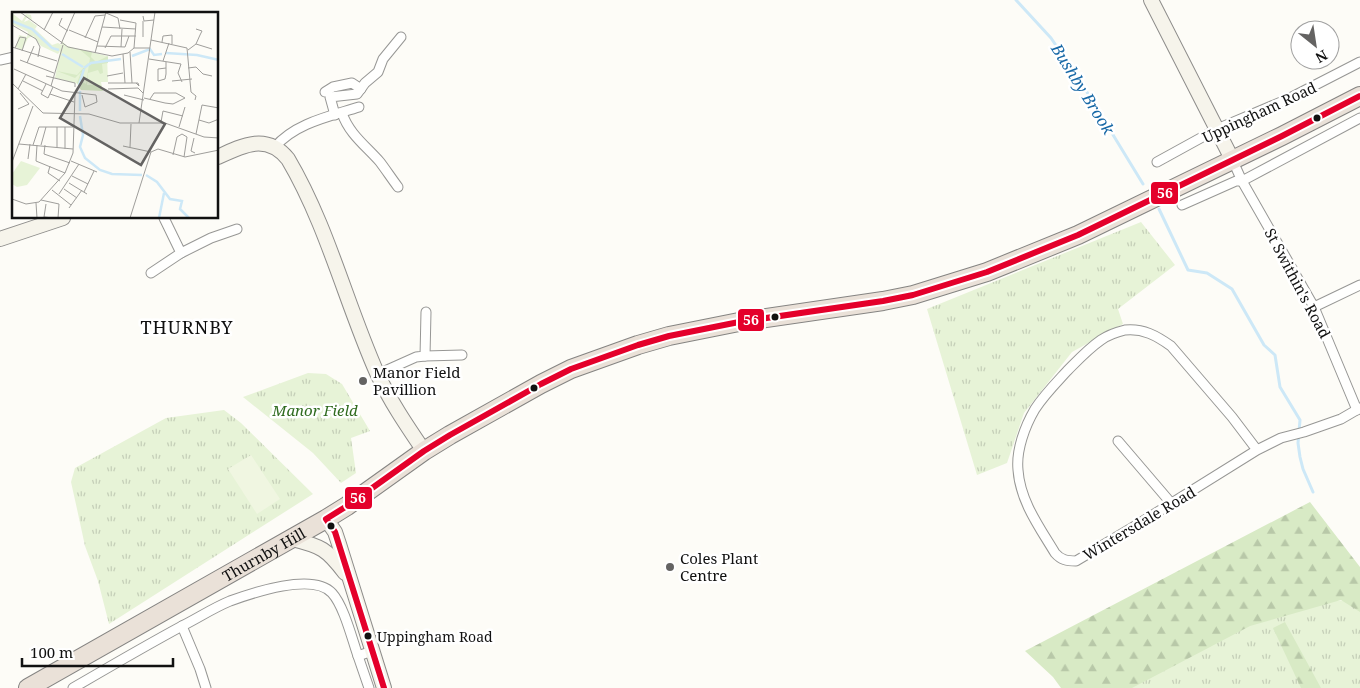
<svg xmlns="http://www.w3.org/2000/svg" width="1360" height="688" font-family="'Noto Serif',serif">
<defs>
<pattern id="grass-tufts" width="24" height="20" patternUnits="userSpaceOnUse" patternTransform="scale(1.25)"><rect width="24" height="20" fill="#e7f3d7"/><path d="M3 7l-1-3M5 7V3M7 7l1-3M15 17l-1-3M17 17v-4M19 17l1-3" fill="none" stroke="#c5cfb8"/></pattern>
<pattern id="forest-firs" width="22" height="20" patternUnits="userSpaceOnUse" patternTransform="scale(1.25)"><rect width="22" height="20" fill="#d8eac5"/><path d="M5 1l3.5 6h-7zM16 11l3.5 6h-7z" fill="#b8c8a8"/></pattern>
</defs>
<rect width="100%" height="100%" fill="#fdfcf7"/>
<g fill="url(#grass-tufts)">
<polygon points="1141,222 1175,265 1118,309 1123,324 1072,352 1024,413 1007,463 977,475 927,309"/>
<polygon points="308,373 326,374 342,384 370,431 351,438 356,473 341,483 313,453 243,397"/>
<polygon points="224,410 241,423 313,494 109,624 98,581 85,546 77,509 71,482 75,468 166,418"/>
<polygon points="1360,600 1360,688 1094,688 1255,603"/>
</g>
<g fill="url(#forest-firs)">
<polygon points="1310,502 1360,567 1360,612 1341,600 1250,626 1132,688 1061,688 1053,677 1025,651"/>
<polygon points="1285,622 1321,688 1301,688 1273,628"/>
</g>
<polygon fill="#f0f6e1" points="251,455 280,499 257,514 228,469"/>
<g fill="none" stroke-linecap="round" stroke-linejoin="round">
<g stroke="#cde8f7" stroke-width="3">
<polyline points="1016,0 1051,38 1082,84 1143,184"/>
<polyline points="1159,209 1188,270 1207,273 1232,289 1264,345 1275,355 1280,387 1300,420 1298,443 1300,457 1303,469 1313,492"/>
</g>
<defs>
<g id="street">
<polyline points="0,60 14,57"/>
<polyline points="325,92 333,87 352,83 361,89"/>
<path d="M342,113C349,134 366,146 380,162C386,170 392,179 398,187"/>
<polyline points="335,115 330,97 357,94 365,83 378,72 383,59 401,37"/>
<path d="M275,147C295,123 331,116 359,107"/>
<polyline points="1232,159 1242,181 1314,307 1357,410"/>
<polyline points="1157,162 1217,129 1288,99 1360,62"/>
<polyline points="1182,205 1236,181 1242,181 1360,118"/>
<polyline points="164,218 181,253 211,238 237,229"/>
<polyline points="151,273 181,253"/>
<polyline points="1314,307 1360,285"/>
<polyline points="425,356 462,355"/>
<polyline points="378,374 416,357 425,356 426,312"/>
<polyline points="1118,441 1171,503"/>
<path d="M1257,450L1232,417L1171,346C1157,336 1143,328 1125,330C1117,332 1108,335 1101,340C1088,349 1078,360 1067,371C1056,383 1044,395 1035,409C1025,426 1016,450 1018,470C1020,501 1040,528 1055,553C1061,560 1067,561 1076,561L1135,526L1257,450L1281,438L1304,432L1341,419L1360,408"/>
<polyline points="182,626 200,669 206,688"/>
<path d="M73,688C109,667 145,646 182,626C198,618 213,608 230,601C252,593 313,572 332,593C344,606 352,639 358,656"/>
<polyline points="369,688 358,656 372,651"/>
</g>
<g id="secondary">
<polyline points="1151,0 1232,159"/>
<path d="M218,157C243,145 267,133 288,159C327,225 346,303 377,373C390,401 407,426 424,451"/>
<polyline points="0,239 63,218"/>
<polyline points="326,519 335,532 339,544 384,688"/>
<path d="M292,539C321,546 327,549 345,573"/>
</g>
<g id="highway">
<path id="s1" d="M28,688L326,519L347,506L424,451L450,435L541,384L571,369L638,345L669,336L739,322L883,301L913,295L987,272L1078,235L1282,136L1360,96"/>
</g>
</defs>
<use href="#street" stroke="#979795" stroke-width="11"/>
<use href="#secondary" stroke="#8e8d8b" stroke-width="16"/>
<use href="#highway" stroke="#858482" stroke-width="20"/>
<use href="#street" stroke="#fffffe" stroke-width="9"/>
<use href="#secondary" stroke="#f6f4eb" stroke-width="14"/>
<use href="#highway" stroke="#eae1d8" stroke-width="18"/>
<defs>
<polyline id="bus-1" points="384,688 335,532 326,519 347,506 424,451 450,435 541,384 571,369 638,345 669,336 739,322 883,301 913,295 987,272 1078,235 1282,136 1360,96"/>
</defs>
<use href="#bus-1" stroke="#fff" stroke-width="10"/>
<use href="#bus-1" stroke="#e4002b" stroke-width="6"/>
</g>
<g fill="#111" stroke="#fff" stroke-width="2">
<circle cx="1317" cy="118" r="4.5"/>
<circle cx="775" cy="317" r="4.5"/>
<circle cx="534" cy="388" r="4.5"/>
<circle cx="331" cy="526" r="4.5"/>
<circle cx="368" cy="636" r="4.5"/>
</g>
<g fill="#646362" stroke="#fff" stroke-width="2">
<circle cx="363" cy="381" r="5"/>
<circle cx="670" cy="567" r="5"/>
</g>
<g text-anchor="middle" dominant-baseline="central" stroke-width="5" stroke-linejoin="round" paint-order="stroke">
<g font-size="14" fill="#111" stroke="#fff" text-anchor="start">
<text x="377" y="636">Uppingham Road</text>
</g>
<g font-size="15" fill="#111" stroke="#fff">
<text transform="translate(1259 112) rotate(-25)">Uppingham Road</text>
<text transform="translate(1298 283) rotate(62)">St Swithin's Road</text>
<text transform="translate(1139 523) rotate(-31)">Wintersdale Road</text>
<text stroke="none"><textPath href="#s1" startOffset="271">Thurnby Hill</textPath></text>
</g>
<g font-size="15" fill="#111" stroke="#fff" text-anchor="start">
<text x="373" y="372">Manor Field<tspan x="373" dy="17">Pavillion</tspan></text>
<text x="680" y="558">Coles Plant<tspan x="680" dy="17">Centre</tspan></text>
</g>
<g font-size="15" font-style="italic" fill="#2f6b1f" stroke="#fff">
<text x="315" y="410">Manor Field</text>
</g>
<g font-size="16" font-style="italic" fill="#1768a6" stroke="#fff">
<text transform="translate(1083 89) rotate(58)">Bushby Brook</text>
</g>
<g font-size="18" letter-spacing="1" fill="#111" stroke="#fff">
<text x="187" y="327">THURNBY</text>
</g>
</g>
<g transform="translate(12 12)">
<rect width="206" height="206" fill="#fdfcf7"/>
<path d="M0,1L10,9L14,2L19,3L20,9L15,5L12,10L17,8L25,14L23,17L40,33L46,31L51,34L46,42L29,34L21,24L16,26L10,38L4,35L7,23L15,25L16,20L0,12ZM50,29L55,34L95,44L96,70H89L90,75L75,74L43,66ZM9,149L28,156L15,173L5,175L0,172V162Z" fill="#e7f3d7"/>
<path d="M67,37L80,40L79,45L84,50L96,44V51L90,52L91,61L88,62L86,58L76,61L75,73H89L91,79L69,78L65,71L69,60L63,66L45,59L65,63L76,51L68,68L74,72L78,46Z" fill="#d8eac5"/>
<path fill="none" stroke="#cde8f7" stroke-width="2.5" d="M0,9L20,17L40,36L47,38M154,41L185,43L207,48M50,42L71,55M120,44L138,37L142,43L150,42M72,56L79,51L109,47M67,73L72,57M68,99V79M68,104L71,123L68,135L73,146L88,158L100,162L130,163M134,163L145,170L158,187L170,189L168,197L177,206M147,206L152,181"/>
<path fill="none" stroke="#9f9e9b" stroke-width="1" d="M8,0L56,35L100,44L116,41L122,36H138M94,1L106,6L108,17M131,4L132,9L142,8M50,6L47,13L56,19M108,8L124,11L122,36M0,13L24,27L28,35L26,45M90,15L124,17M32,18L41,0M57,18L86,30M131,25V9M73,26L83,4L93,3M139,28L175,36L179,80L184,84L183,88M150,30L151,24L160,23V32M49,32L63,0M184,32L200,37M85,34L113,35L117,24M0,35L45,49M109,35L110,17M3,36L8,25L14,26L10,39M93,36L99,24H124M176,38L184,32L188,23L190,19L184,17M118,40L120,71M83,41L94,0M111,42L113,71M137,47L169,52L166,61L170,70M8,48L42,61M151,49L157,31M15,51L22,34M154,56L146,57V69L153,67L154,62V50M176,56L184,55L191,62L200,64M2,57L50,79L84,83L85,90L73,95L70,83M34,64L63,71V75M95,64L111,61M11,69L31,79M160,69L180,67M0,71L31,101L77,102L108,111H153L192,125L207,126M96,71H126L127,74L124,71M34,72L29,82L36,86L41,75M39,74L51,33M6,77L14,62M96,77L126,76L131,81M38,82L62,90M112,83L132,88M132,86L153,91L161,92L173,86L164,81H142L138,87M6,97L17,92L8,81M187,108L197,111L207,107M149,110L151,99L171,104M127,111L143,0M53,115V137M167,115L173,95M184,122L190,93L207,96M182,126L179,139L183,141M7,132L61,137M21,133L27,115H61M25,133L24,149L53,161M29,133L34,115M33,133L32,142L58,151M111,134L139,140M118,135L119,112M45,136V115M139,140L146,137L173,145L207,138M161,143L165,125L170,122L175,125L172,145M16,147L18,132M59,149L85,160M0,150L21,94M38,154L36,161L48,169M60,164L76,172M57,171L75,182M52,177L65,186M40,178L59,193M72,180L82,159M47,182L67,152M0,187L14,192L27,190L53,161L61,141L63,82M29,188L47,192L46,206M24,191L25,206M34,192L32,205L41,206M57,196L70,178M118,206L139,140"/>
<path fill="#646362" fill-opacity="0.15" stroke="#646362" stroke-width="2.5" d="M72,66L153,112L129,153L48,106Z"/>
<rect width="206" height="206" fill="none" stroke="#111" stroke-width="2.5"/>
</g>
<g stroke="#fff" stroke-width="2">
<rect x="1150" y="181" width="29" height="24" rx="5" fill="#e4002b"/>
<rect x="737" y="308" width="28" height="24" rx="5" fill="#e4002b"/>
<rect x="344" y="486" width="29" height="24" rx="5" fill="#e4002b"/>
</g>
<g font-size="14" text-anchor="middle" font-weight="bold" fill="#fff">
<text x="1165" y="198">56</text>
<text x="751" y="325">56</text>
<text x="358" y="503">56</text>
</g>
<g transform="translate(1315 45) rotate(150)"><circle r="24" fill="#ffffff" stroke="#a0a0a0"/>
<path d="M0-4L9 19L0 12L-9 19Z" fill="#646362"/>
<text y="-8" font-size="14" font-weight="bold" text-anchor="middle" fill="#111111">N</text>
</g>
<path d="M22 658v8h151v-8" fill="none" stroke="#111111" stroke-width="2.5"/>
<text x="30" y="658" font-size="15" fill="#111111" stroke="#ffffff" stroke-width="4" paint-order="stroke">100 m</text>
</svg>
